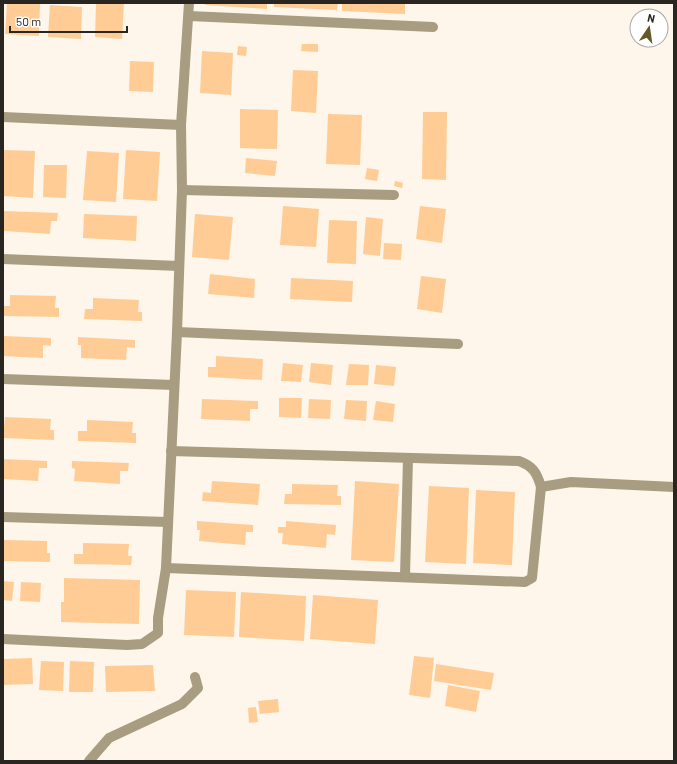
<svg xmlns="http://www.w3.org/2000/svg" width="677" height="764" font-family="Barlow,sans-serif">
<rect width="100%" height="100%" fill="#fef6ea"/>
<g fill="#ffcc95">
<polygon points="7,3 40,3 39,36 5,34"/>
<polygon points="96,3 124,3 122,39 95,37"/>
<polygon points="205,3 267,3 267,9 205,5"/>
<polygon points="274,3 338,3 337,10 274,7"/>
<polygon points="342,3 405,3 405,14 342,11"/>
<polygon points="50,5 82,7 81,39 48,37"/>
<polygon points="302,44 318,44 318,52 301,51"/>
<polygon points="238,46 247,47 246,56 237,55"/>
<polygon points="202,51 233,53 231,95 200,93"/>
<polygon points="130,61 154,62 153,92 129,91"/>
<polygon points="293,70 318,71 316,113 291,111"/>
<polygon points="240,109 278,110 277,149 240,148"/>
<polygon points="423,112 447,112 446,180 422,179"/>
<polygon points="328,114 362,115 360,165 326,164"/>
<polygon points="3,150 35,151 33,198 3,196"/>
<polygon points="126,150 160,152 157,201 123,199"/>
<polygon points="87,151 119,153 116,202 83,200"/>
<polygon points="246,158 277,161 275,176 245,173"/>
<polygon points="44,165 67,165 66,198 43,197"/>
<polygon points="367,168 379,170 377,181 365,179"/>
<polygon points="395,181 403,183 402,188 394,186"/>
<polygon points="283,206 319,209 316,247 280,245"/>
<polygon points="420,206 446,209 442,243 416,239"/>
<polygon points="3,211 58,213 57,221 51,221 50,234 4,231"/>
<polygon points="84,214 137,216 136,241 83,238"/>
<polygon points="195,214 233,217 229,260 192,257"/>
<polygon points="366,217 383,219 380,256 363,254"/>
<polygon points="329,220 357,221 356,264 327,263"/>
<polygon points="384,243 402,244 401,260 383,259"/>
<polygon points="210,274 255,279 254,298 208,294"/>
<polygon points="421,276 446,279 442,313 417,309"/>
<polygon points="291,278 353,281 352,302 290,299"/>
<polygon points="10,295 56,296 55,308 59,308 59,317 3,316 3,306 10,306"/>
<polygon points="93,298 139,300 138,312 142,312 142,321 84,319 85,309 93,309"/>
<polygon points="3,336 51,338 51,346 43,345 43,358 3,356"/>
<polygon points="78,337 135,340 135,348 127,347 126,360 81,358 81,345 78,345"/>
<polygon points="216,356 263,359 262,380 208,377 208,367 216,367"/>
<polygon points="283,363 303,365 301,382 281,381"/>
<polygon points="311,363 333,365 331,385 309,382"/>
<polygon points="349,364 369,365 368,385 346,385"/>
<polygon points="376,365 396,367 394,386 374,384"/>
<polygon points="279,398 302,398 301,418 279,417"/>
<polygon points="202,399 258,401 258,409 250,409 250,421 201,419"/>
<polygon points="309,399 331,400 330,419 308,418"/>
<polygon points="346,400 367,401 366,421 344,419"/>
<polygon points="376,401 395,404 393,422 373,420"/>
<polygon points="5,417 51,419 50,430 54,430 54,440 3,438"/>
<polygon points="87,420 133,422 132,433 136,433 136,443 78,441 78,431 87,431"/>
<polygon points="3,459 47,461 47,468 39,468 38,481 3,479"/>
<polygon points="72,461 129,463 128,471 120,471 120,484 74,481 75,469 72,468"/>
<polygon points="212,481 260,484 258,505 202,501 203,492 211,493"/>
<polygon points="355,481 399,484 394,562 351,560"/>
<polygon points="292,484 338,485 337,496 341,496 341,505 284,504 285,494 292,494"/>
<polygon points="429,486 469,488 466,564 425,562"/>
<polygon points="476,490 515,492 512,565 473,563"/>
<polygon points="197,521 253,525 253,532 246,532 245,545 199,541 200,530 197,530"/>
<polygon points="286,521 336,525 335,535 327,534 326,548 282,544 283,533 278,533 278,527 286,527"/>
<polygon points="3,540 47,541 47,553 50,553 50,562 3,561"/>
<polygon points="83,543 129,544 128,556 132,556 131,565 74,564 74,554 83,554"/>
<polygon points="64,578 140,580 139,624 61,622 61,602 64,602"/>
<polygon points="3,581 14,582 12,601 3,600"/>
<polygon points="21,582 41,583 40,602 20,601"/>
<polygon points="186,590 236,592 234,637 184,635"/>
<polygon points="241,592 306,596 304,641 239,637"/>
<polygon points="313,595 378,600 375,644 310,639"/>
<polygon points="414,656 434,658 430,698 409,695"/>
<polygon points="32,658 33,684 3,685 3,659"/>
<polygon points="41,661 64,662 63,691 39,690"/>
<polygon points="70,661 94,662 93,692 69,692"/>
<polygon points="436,664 494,673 491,690 434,681"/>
<polygon points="153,665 155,691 106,692 105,666"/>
<polygon points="448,685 480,691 476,712 445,706"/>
<polygon points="278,699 279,712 260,714 258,701"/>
<polygon points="256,707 258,722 249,723 248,708"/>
</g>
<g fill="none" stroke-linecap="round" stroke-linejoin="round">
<g stroke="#a89c81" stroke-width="10">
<polyline points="189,16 433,27"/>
<polyline points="3,117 181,125"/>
<polyline points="182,190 394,195"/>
<polyline points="3,259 179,266"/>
<polyline points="177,332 458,344"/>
<polyline points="3,379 174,385"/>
<polyline points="541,487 571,482 674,487"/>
<polyline points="3,517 168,522"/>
<path d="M166,568L525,582L532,578L541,487C537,473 533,466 519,461L171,451"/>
<polyline points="405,577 408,458"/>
<polyline points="3,639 127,645 142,644 158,633 158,618 166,568 177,332 182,190 181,125 189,3"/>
<polyline points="89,761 109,738 182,704 198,688 195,677"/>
</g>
</g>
<rect width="677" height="764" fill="none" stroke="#292520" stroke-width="8"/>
<g transform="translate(649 28) rotate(13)"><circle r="19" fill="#ffffff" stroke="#a9a8a6"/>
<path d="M0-3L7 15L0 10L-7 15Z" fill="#645926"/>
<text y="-6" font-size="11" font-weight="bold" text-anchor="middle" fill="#292520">N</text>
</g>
<path d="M10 26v6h117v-6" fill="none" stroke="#292520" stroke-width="2"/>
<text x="16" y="26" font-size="12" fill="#292520" stroke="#ffffff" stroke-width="3" paint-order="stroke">50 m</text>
</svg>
